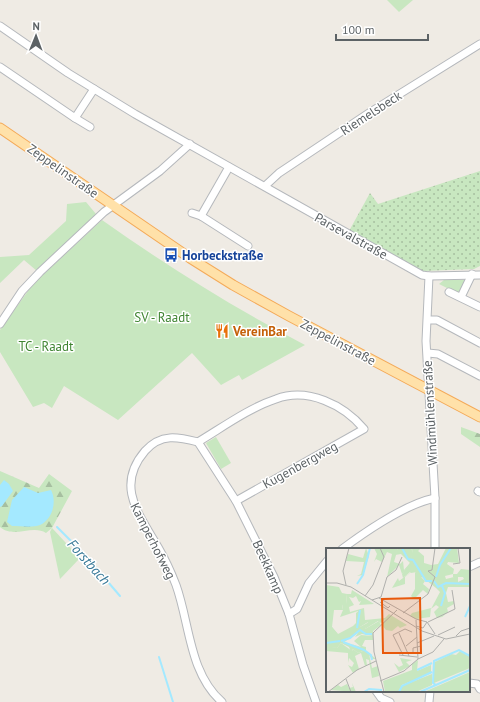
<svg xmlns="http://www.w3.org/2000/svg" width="480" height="702" font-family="'PT Sans',sans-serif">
<defs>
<pattern id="forest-firs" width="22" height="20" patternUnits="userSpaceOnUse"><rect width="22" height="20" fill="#c8e7c0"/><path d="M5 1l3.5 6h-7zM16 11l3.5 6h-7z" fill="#a6bfa0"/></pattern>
<pattern id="garden-dots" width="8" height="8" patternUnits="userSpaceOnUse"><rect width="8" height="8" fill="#c8e7c0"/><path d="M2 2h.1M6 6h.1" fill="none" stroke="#a6bfa0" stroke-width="1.8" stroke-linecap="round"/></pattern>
</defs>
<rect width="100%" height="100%" fill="#efebe4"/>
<g fill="#c8e7c0">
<polygon points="387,0 413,0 399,12"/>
<polygon points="86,202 96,214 37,271 24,260 0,283 0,257 29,255 66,221 67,204"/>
<path d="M102,220C167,266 234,308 305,345L242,380L239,375L221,385L192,353L118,420L64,386L52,408L44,403L33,407L0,352V330L33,284Z"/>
<polygon points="444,280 465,280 465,281 461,292 457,293 439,284"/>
<polygon points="216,437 231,463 221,469 206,443"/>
<polygon points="52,528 80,558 60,579 50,532"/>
</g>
<g fill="url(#forest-firs)">
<polygon points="461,427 480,434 480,447 461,434"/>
<path d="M0,471L39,488L49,474L72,491L52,528L46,533C33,524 13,539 0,527Z"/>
</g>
<polygon fill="url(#garden-dots)" points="480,171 480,266 474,269 423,271 349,231 370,193 378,204"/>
<g fill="#a4e9ff">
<polygon points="4,480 9,484 13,491 2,506 0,507 0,485"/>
<path d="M24,487L38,493L51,490C57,501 53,519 40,525C33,528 20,526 12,526L7,522L12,500Z"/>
</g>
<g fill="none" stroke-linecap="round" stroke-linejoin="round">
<g stroke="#a4e9ff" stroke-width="2">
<polyline points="57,527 84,554 120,596"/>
<polyline points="159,657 173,702"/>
</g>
<defs>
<g id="minor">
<polyline points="0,26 68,73 135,114 422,275 429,276 480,275"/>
<polyline points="0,67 75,118 94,89"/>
<polyline points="75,118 90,127"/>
<polyline points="265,186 279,173 369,113 480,44"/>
<polyline points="192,213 201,216 248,246"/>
<polyline points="201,216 229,167"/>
<polyline points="429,276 426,341 435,498 435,549"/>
<polyline points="449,292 480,307"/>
<polyline points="461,297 472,274"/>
<polyline points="428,320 437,320 480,343"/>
<polyline points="0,324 22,291 40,272 104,212 160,171 190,144"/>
<polyline points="428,353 438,354 480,376"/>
<polyline points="198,442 236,501 274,577 289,614 303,665 316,702"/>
<polyline points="478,491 480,492"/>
<path d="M342,549C365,532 406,504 435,498"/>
<polyline points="469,567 480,562"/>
<polyline points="289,614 297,609 309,583 327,561"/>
<polyline points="469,683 477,684 480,689"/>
<polyline points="376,691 381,698 390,702"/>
<path d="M222,702C189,673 190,624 176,585C171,572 165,559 158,547C139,514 115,486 145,451C161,433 178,437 198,442C223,427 249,408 276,399C308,387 344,405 364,429L236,501"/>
<polyline points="429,702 430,691"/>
</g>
<polyline id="major" points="0,128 190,258 233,285 289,316 480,417"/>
</defs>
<use href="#minor" stroke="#b5b8bc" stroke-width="9"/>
<use href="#major" stroke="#f4aa59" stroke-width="11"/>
<use href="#minor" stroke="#fff" stroke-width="7"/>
<use href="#major" stroke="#ffe1a9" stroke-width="9"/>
</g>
<defs>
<symbol id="bus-bare" viewBox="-9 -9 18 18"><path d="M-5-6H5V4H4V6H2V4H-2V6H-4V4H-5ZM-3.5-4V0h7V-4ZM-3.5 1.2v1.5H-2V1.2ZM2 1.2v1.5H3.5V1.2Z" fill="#1a4fb4" stroke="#fff" stroke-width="2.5" paint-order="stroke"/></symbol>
<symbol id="restaurant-bare" viewBox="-9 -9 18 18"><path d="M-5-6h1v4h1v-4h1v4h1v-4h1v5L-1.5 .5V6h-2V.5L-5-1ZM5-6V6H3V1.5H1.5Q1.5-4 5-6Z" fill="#e8710a" stroke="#fff" stroke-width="2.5" paint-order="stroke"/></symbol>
</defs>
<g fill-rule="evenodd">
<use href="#bus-bare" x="161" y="245" width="20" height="20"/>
<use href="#restaurant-bare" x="212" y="321" width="20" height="20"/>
</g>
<g text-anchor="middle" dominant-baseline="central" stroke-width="3" stroke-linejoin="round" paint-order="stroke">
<g font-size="13" fill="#5c6265" stroke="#fff">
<text transform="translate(371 113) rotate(-33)">Riemelsbeck</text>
<text transform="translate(63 171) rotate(35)">Zeppelinstraße</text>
<text transform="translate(351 236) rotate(29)">Parsevalstraße</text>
<text transform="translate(338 342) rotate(28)">Zeppelinstraße</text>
<text transform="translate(430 413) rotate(-93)">Windmühlenstraße</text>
<text transform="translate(300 465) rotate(-29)">Kugenbergweg</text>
<text transform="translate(153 541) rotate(63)">Kamperhofweg</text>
<text transform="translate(268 567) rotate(66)">Beekkamp</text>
</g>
<g font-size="13" font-weight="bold" fill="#164399" stroke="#fff" text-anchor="start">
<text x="182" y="255">Horbeckstraße</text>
</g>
<g font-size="13" fill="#408533" stroke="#fff">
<text x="162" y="317">SV - Raadt</text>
<text x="46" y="346">TC - Raadt</text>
</g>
<g font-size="13" font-weight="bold" fill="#c56008" stroke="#fff" text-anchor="start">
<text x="233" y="331">VereinBar</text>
</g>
<g font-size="14" font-style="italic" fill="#377998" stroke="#fff">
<text transform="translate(89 562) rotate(48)">Forstbach</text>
</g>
</g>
<g transform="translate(326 548)">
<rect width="144" height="144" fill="#efebe4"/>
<path d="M40,0L43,8L37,27L31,28L35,26L38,14L20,13L22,6L37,10ZM48,0H72L68,14L74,16L77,13L78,22L84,15V4L87,0L85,15L76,26L73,17L61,29L66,6L61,4L56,14L50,11L48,14L51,6ZM135,21L144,22L143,35L132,34L138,31L137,29H127V26H131ZM85,24L91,25L99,33L97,36L103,41L102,46L97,42L88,51L85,48L89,41V25H84L79,29V36L66,40L72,30L73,33ZM26,42L48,56L33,57L35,53L33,54L30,48L27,50L23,49L28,57L23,59L24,64L38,60L39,72L59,70L63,66L81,77L74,80L72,78L66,83L60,82L56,77L59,71L55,75L52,73L39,81L42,74L34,79V63L32,68V63L14,69L17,62L16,56H20L21,46H25ZM35,87L47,88V92H39L36,98L40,99V103L25,96L35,99L28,93ZM15,95L26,103L27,101L32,105L39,102L43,106L46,120L52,118L53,128L46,130L43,112L40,111L41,117L39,118L35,105L29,108L33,121L27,125L22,117L26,119L28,115L23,110L22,115V105L0,103L1,98L11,100ZM134,103L144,109V120L108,135L107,115L125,106L130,107ZM74,110L86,112L80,114L84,118L73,124L68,115L73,119L77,117ZM92,112L91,123L105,117V125L76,137L72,144H59L57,133L86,122V116ZM144,124V144H98ZM106,126V137L90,144H73L76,138ZM26,135L30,144L5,142L12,137L15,139L21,136L23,140L27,139Z" fill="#c8e7c0"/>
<path d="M72,0H86L84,15L75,6L69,7ZM87,0H95L92,3L98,8V15L105,17L112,16L120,0H131L133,15L122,14L121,16L128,21L127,26L119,28L120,31L132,28V34H144V39H122L120,45L122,54L128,53V56L121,60L122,64L116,69L111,70L108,64L113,59L110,57L105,61L114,44L110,40L96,29L93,31L89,24H84L77,30L76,26L84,15ZM34,62V79L43,74L39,81L53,73L55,77L47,83V88L36,86L29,89L32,85L18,94L38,101L50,111H46L39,102L32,105L27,101L25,104L23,99L15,95L11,100L0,99V89L6,79L12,86L27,78L30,75V65Z" fill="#c8e7c0"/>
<path d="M0,37L13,39L16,45L21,46L20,56L16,57L17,62H8L6,79L14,89L8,94L0,93Z" fill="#c8e7c0"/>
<path d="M105,60L104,69L90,71L84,68L86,65Z" fill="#c8e7c0"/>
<path fill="none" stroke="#a4e9ff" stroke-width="2" d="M76,0L82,11L87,12L100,33H106M110,29L114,17L125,0M108,33L112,39L120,35L144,36M31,36L37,27L44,0M115,58L119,45L116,38M139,69L144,58M31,80L34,62M15,93L24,90L34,82L40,86H46M17,94L38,102L45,107L46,112M0,95L14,93M91,122L106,115M110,137L107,135L108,113L133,102L144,108M38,144L43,141L56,142M73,144L76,138L106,124M94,144L144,122"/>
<path fill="none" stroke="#b0b0ad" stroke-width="1" d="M127,16L134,15L132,0M0,35H11L25,39L96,83L120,91L144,86M20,37L17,23L23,0M39,48L47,37L58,9L54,0M53,50L90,71L101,74L109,86M46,52L55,49L61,29L70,22L76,9M54,54L62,60L64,58M77,65L102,46L109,29L102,23L106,22L109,0M90,72L92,111M102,74L129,61L126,42M90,78L97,80L101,74M73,85L83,108M112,87L129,79M130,88L135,83L144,80M91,95L108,88M80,98L91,89M91,105H87V100L95,98M73,107L91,109M77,107L67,87L79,81L86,84M20,131L25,144M54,133L78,123L92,111L107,104L118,91M2,144L31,122L50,113M58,144L48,104L47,85L71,62"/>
<path fill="#e8590c" fill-opacity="0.15" stroke="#e8590c" stroke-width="2" d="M94,50L95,105H57L56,51Z"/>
<rect width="144" height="144" fill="none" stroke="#5c6265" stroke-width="2"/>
</g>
<g transform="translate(36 36) rotate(1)" stroke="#ffffff" stroke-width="3" paint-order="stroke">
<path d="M0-3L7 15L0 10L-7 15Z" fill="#5c6265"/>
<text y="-6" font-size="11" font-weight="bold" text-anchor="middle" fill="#5c6265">N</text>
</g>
<path d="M336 34v6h92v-6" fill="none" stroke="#5c6265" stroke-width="2"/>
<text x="342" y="34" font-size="12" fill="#5c6265" stroke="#ffffff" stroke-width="3" paint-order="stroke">100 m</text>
</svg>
